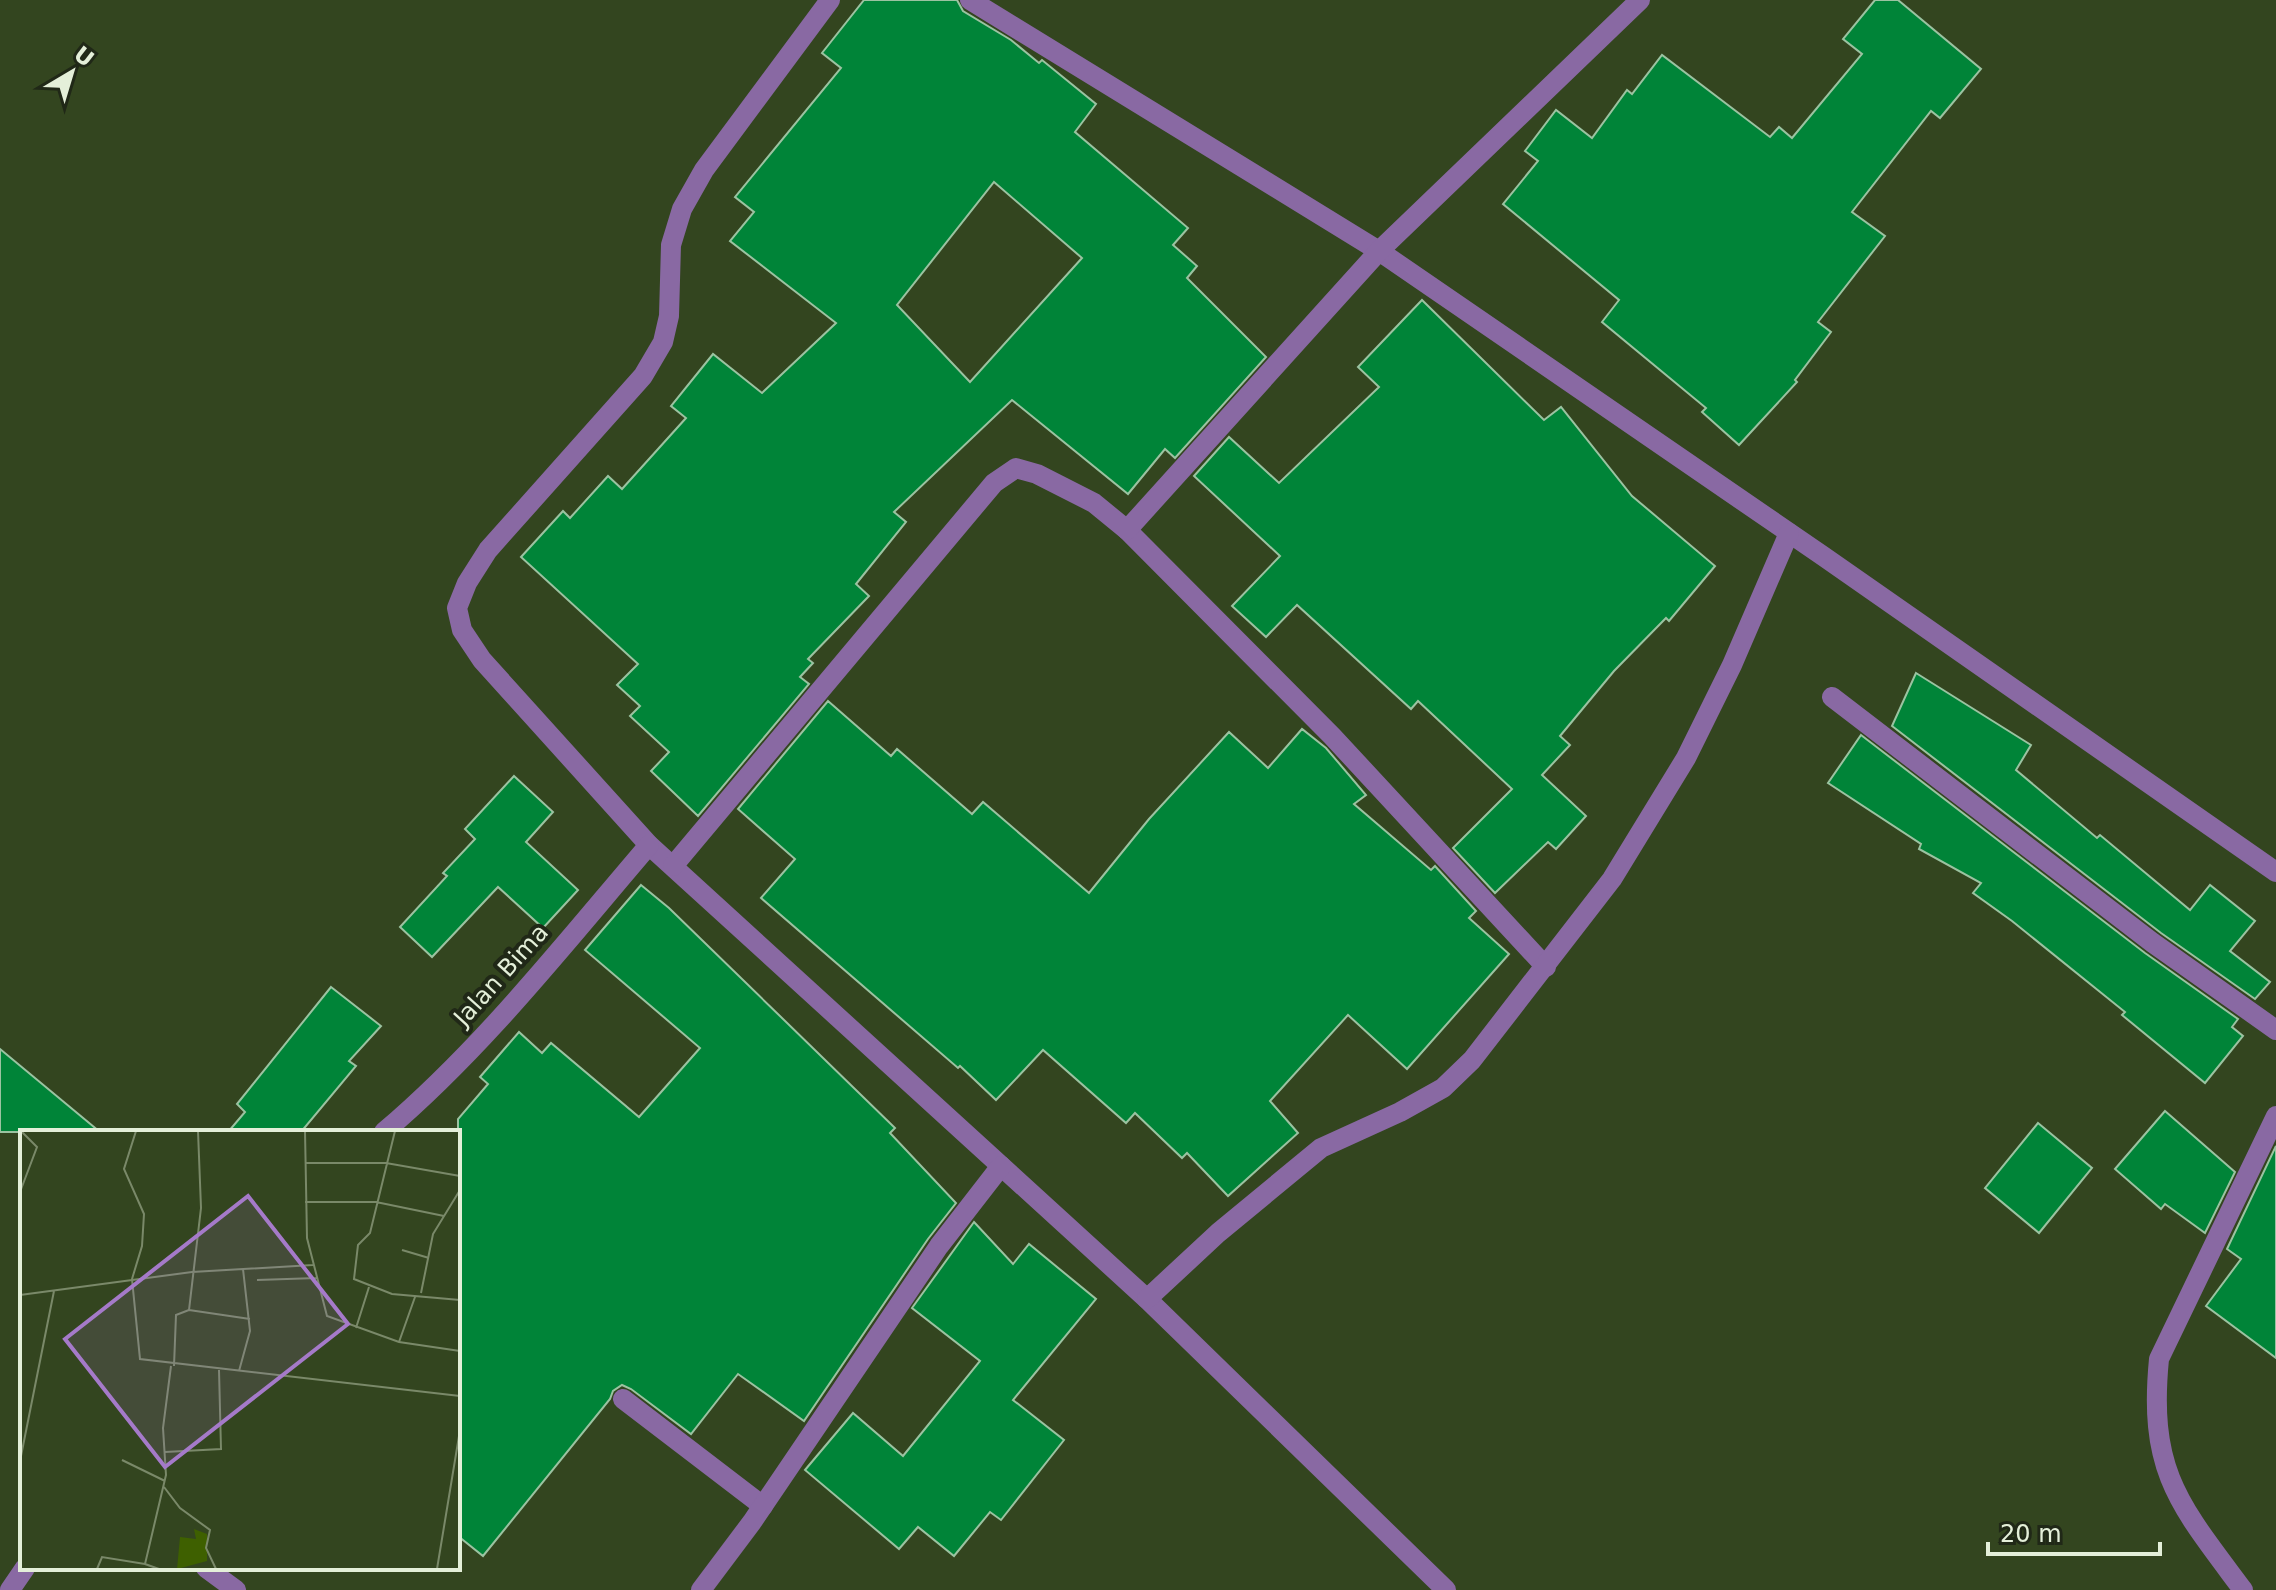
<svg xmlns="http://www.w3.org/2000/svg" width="2276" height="1590" font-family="'DejaVu Sans',sans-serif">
<rect width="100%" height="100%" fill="#33451f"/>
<g fill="#008438" stroke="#9bc3a1" stroke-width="2" fill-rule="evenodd">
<path d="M864,0H957L963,11L1011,40L1039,63L1042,60L1096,104L1075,132L1188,228L1173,245L1197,266L1187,278L1266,357L1175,458L1165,449L1128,494L1012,400L894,512L906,522L856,584L869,596L808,659L813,663L800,677L809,684L698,816L651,771L669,752L630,716L640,706L617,685L638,664L521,557L563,511L570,518L608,476L622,489L686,418L671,406L713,354L762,393L836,323L730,241L754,212L735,197L841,68L822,53ZM994,182L1082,258L970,382L897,305Z"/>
<polygon points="1875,0 1898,0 1981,69 1940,118 1931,111 1852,212 1885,236 1818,322 1831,332 1795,380 1797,382 1739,445 1702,412 1706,408 1602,322 1619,300 1503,204 1538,161 1525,151 1556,110 1592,138 1627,90 1632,94 1662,55 1770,137 1779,127 1792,138 1862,54 1843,39"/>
<polygon points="1422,300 1544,420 1561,407 1632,496 1715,566 1669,621 1666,618 1614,671 1560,736 1570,745 1542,775 1586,816 1556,849 1548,842 1495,893 1453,848 1512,789 1418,701 1411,709 1297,605 1266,637 1232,606 1280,556 1194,476 1229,437 1279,483 1379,387 1358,367"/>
<polygon points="1916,673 2031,745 2016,770 2097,838 2100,835 2190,910 2210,885 2255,921 2230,951 2270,982 2255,999 2161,933 1892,726"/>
<polygon points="828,701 891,756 897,749 972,814 983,802 1089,893 1149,819 1229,732 1268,768 1302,729 1326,748 1366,795 1354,804 1431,870 1435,866 1476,911 1469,918 1509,954 1407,1069 1348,1015 1270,1101 1298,1133 1228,1196 1187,1153 1182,1158 1135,1113 1126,1123 1043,1050 996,1100 960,1066 958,1068 761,898 795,859 738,809"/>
<polygon points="1861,735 2145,953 2238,1019 2232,1027 2243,1036 2205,1083 2122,1015 2125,1012 2012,921 1973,893 1981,883 1919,849 1921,844 1828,783"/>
<polygon points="514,776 553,812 526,842 578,890 543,928 498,887 432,957 400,927 447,876 443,873 475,839 465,829"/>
<polygon points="641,885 669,908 895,1128 890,1133 956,1203 928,1239 804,1421 738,1374 691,1434 631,1389 622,1385 613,1391 610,1399 483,1556 458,1536 458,1119 488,1084 480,1077 519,1032 542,1053 551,1043 639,1117 700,1048 585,950"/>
<polygon points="331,987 381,1026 349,1061 356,1066 301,1132 228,1132 245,1112 237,1104"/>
<polygon points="0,1049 100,1132 0,1132"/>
<polygon points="2165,1111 2235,1172 2205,1233 2165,1204 2161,1209 2115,1169"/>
<polygon points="2038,1123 2092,1168 2039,1233 1985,1188"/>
<polygon points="2276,1146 2276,1358 2206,1306 2241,1259 2227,1249"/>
<polygon points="974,1222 1013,1264 1029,1244 1096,1299 1013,1400 1064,1440 1001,1520 990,1512 954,1556 918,1527 899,1549 805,1470 853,1413 903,1456 980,1361 912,1308"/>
</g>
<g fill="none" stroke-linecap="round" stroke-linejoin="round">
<polyline stroke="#8969a3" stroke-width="20" points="623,1399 763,1506"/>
<g stroke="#8969a3" stroke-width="20">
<polyline points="830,0 704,170 682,209 671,245 669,316 663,342 643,376 488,550 467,583 457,608 462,630 482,660 649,845 1147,1299 1446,1590"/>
<polyline points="970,0 1379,251 1823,556 2276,872"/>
<polyline points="1127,530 1332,736 1546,967"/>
<polyline points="1832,697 2153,943 2276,1030"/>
<polyline points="673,866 994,483 1016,468 1037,474 1094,503 1127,530 1379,251 1640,0"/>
<path d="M384,1132C483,1048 565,943 649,845"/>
<polyline points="1147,1299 1218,1233 1321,1148 1400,1112 1443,1088 1472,1060 1612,879 1686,758 1732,665 1789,533"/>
<polyline points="206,1568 236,1590"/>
<polyline points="10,1590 25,1568"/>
<polyline points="701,1590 752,1522 939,1246 1001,1166"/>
<path d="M2243,1590C2179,1504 2148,1472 2159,1359L2276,1116"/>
</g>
</g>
<g text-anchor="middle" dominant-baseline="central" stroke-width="8" stroke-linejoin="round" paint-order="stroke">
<g font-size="24" fill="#e4efd9" stroke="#202817">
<text transform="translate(501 975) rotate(-48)">Jalan Bima</text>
</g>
</g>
<g transform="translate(20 1130)">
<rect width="440" height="440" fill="#33451f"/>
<path d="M174,399L187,404V431L157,439L160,407L176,409Z" fill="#3e6000"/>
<path fill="none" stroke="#7a8969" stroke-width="2" d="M116,1L104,39L124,84L122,116L112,149L120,229L440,266M285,1L287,108L307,186L379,212L440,221M375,1L350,103L338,115L334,149L372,164L440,170M285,33H366L440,46M0,62L17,17L1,1M285,72H356L424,86M382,120L409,128M237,150L297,148M401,163L413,104L440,60M0,165L172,142L293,135M169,180L230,189M336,198L349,157M379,212L395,167M154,236L156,185L169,180L181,78L178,1M219,241L230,201L223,139M145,322L201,319L199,240M1,326L34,161M102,330L145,351M144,357L160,378L190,400L186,418L196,439M77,439L82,427L125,434M139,439L125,434L146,345L143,298L151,236M417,439L440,300"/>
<path fill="#a57ac9" fill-opacity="0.15" stroke="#a57ac9" stroke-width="4" d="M228,66L328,194L145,337L45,209Z"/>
<rect width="440" height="440" fill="none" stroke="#e4efd9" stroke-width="4"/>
</g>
<g transform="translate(72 72) rotate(38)" stroke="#202817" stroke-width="6" paint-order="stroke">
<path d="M0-6L14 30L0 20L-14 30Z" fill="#e4efd9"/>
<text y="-12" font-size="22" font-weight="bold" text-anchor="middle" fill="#e4efd9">U</text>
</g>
<path d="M1988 1542v12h172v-12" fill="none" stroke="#e4efd9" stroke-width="4"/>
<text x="2000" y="1542" font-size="24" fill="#e4efd9" stroke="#202817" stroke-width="6" paint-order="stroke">20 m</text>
</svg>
